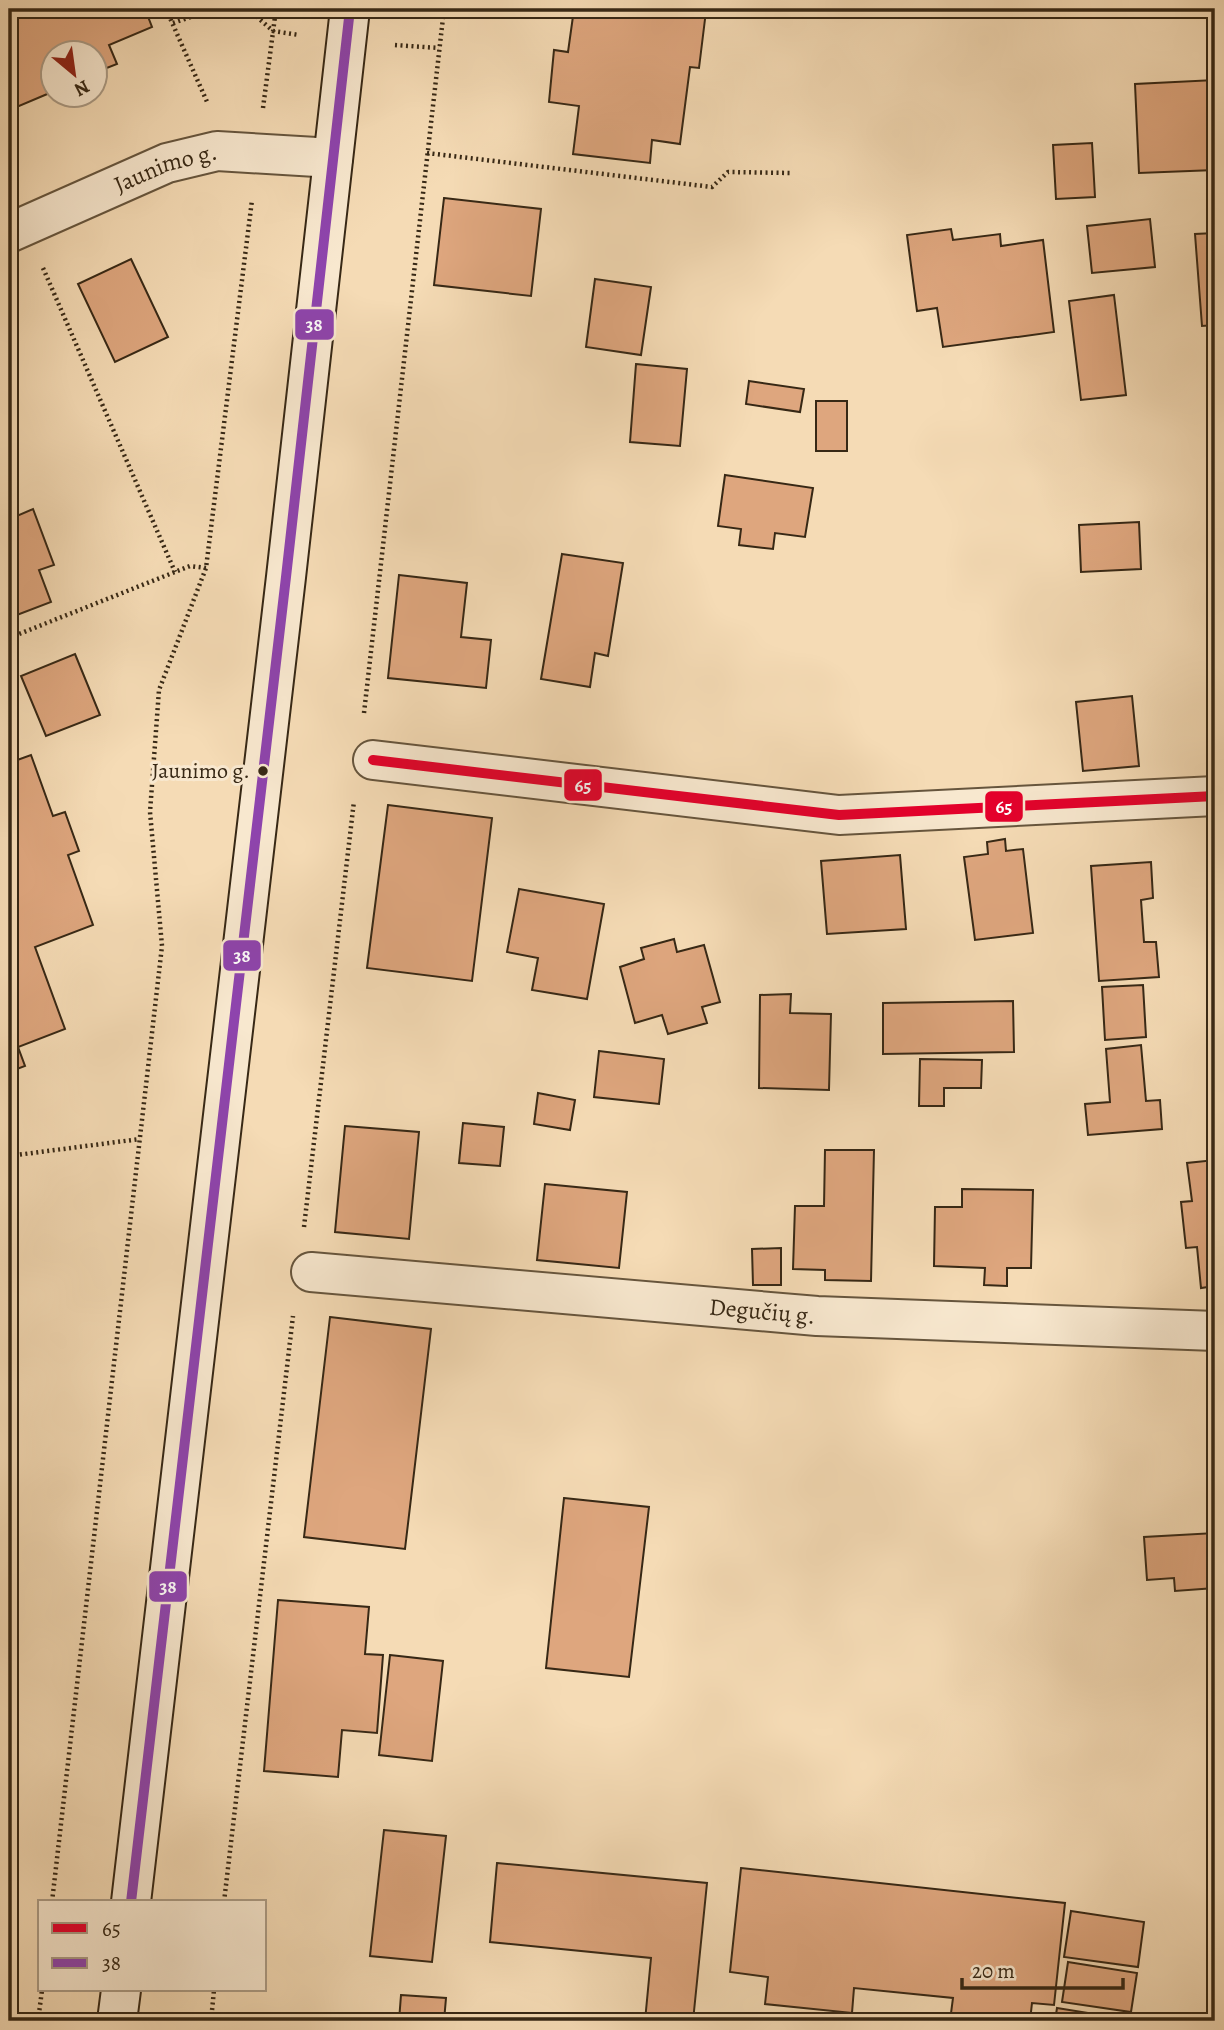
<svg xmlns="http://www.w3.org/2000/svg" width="1224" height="2030" font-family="Alegreya,serif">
<rect width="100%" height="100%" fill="#f5dbb5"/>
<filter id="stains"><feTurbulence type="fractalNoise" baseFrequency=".00286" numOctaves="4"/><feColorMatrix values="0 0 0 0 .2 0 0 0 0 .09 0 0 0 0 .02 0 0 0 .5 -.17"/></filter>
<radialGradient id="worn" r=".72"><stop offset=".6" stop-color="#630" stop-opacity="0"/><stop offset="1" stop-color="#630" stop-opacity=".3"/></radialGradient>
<g fill="#dea67e" stroke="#372815" stroke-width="2">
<polygon points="9,9 145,9 152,27 109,45 117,64 94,73 94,52 52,52 52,92 12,109 9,102"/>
<polygon points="574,9 706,11 699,68 690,67 680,144 652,140 650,163 573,154 579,106 549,102 554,50 568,52"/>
<polygon points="1215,80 1215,170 1139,173 1135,84"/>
<polygon points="1092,143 1095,197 1056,199 1053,145"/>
<polygon points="444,198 541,209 531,296 434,285"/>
<polygon points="1150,219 1155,267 1092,273 1087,226"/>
<polygon points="951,229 953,240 1000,234 1001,246 1043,240 1054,332 943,347 937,308 917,311 907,235"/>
<polygon points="1215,233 1215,325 1202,326 1195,234"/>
<polygon points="131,259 168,337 115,362 78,284"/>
<polygon points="595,279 651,287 641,355 586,347"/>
<polygon points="1114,295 1126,395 1081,400 1069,301"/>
<polygon points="636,364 687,369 680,446 630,442"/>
<polygon points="749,381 804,389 800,412 746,404"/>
<rect x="816" y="401" width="31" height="50"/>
<polygon points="1210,467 1215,467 1215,521"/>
<polygon points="725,475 813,488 805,537 775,533 773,549 739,545 741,529 718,526"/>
<polygon points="9,494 17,516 33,509 54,565 39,570 51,602 9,618"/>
<polygon points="1139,522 1141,569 1081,572 1079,525"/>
<polygon points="562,554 623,563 608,656 595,653 590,687 541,679"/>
<polygon points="399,575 467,583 461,637 491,640 486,688 388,678"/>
<polygon points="75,654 100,715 46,736 21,676"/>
<polygon points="1132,696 1139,766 1083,771 1076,702"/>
<polygon points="31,755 53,816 65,812 79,851 68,855 93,925 35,947 65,1029 18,1047 25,1066 9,1072 9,763"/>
<polygon points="388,805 492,818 472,981 367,968"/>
<polygon points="1005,839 1006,851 1023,849 1033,933 975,940 964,857 988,854 987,842"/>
<polygon points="900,855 906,929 827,934 821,861"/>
<polygon points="1151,862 1153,898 1141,900 1144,942 1156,942 1159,977 1099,981 1091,866"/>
<polygon points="519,889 604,904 587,999 532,990 538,958 507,952"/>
<polygon points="674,939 677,952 704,945 720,1002 702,1007 707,1023 668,1034 662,1015 635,1023 620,967 644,959 641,948"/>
<polygon points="1143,985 1146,1037 1105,1040 1102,987"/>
<polygon points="791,994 790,1013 831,1014 829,1090 759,1088 760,995"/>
<polygon points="1013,1001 1014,1052 883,1054 883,1003"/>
<polygon points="1141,1045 1146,1101 1160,1100 1162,1129 1088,1135 1085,1104 1110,1102 1106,1049"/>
<polygon points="599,1051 664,1059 659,1104 594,1097"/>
<polygon points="920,1059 982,1060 981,1088 944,1088 944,1106 919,1106"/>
<polygon points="538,1093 575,1100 570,1130 534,1124"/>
<polygon points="463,1123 504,1127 500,1166 459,1163"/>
<polygon points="345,1126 419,1132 409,1239 335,1232"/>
<polygon points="825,1150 874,1150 871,1281 825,1280 825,1270 793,1269 795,1206 824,1206"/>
<polygon points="1215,1160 1215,1286 1201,1288 1197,1247 1186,1248 1181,1202 1192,1201 1187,1163"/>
<polygon points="545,1184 627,1192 619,1268 537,1260"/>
<polygon points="962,1189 1033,1190 1031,1268 1007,1268 1007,1286 984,1285 985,1268 934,1266 935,1207 962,1207"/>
<polygon points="781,1248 781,1285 753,1285 752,1249"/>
<polygon points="330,1317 431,1329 405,1549 304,1537"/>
<polygon points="564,1498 649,1507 629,1677 546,1668"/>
<polygon points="1215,1533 1215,1588 1175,1591 1174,1578 1147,1580 1144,1537"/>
<polygon points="278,1600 369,1607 365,1654 383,1655 377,1733 342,1730 338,1777 264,1771"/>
<polygon points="390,1655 443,1661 432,1761 379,1755"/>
<polygon points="384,1830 446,1836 432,1962 370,1956"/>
<polygon points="497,1863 707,1883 693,2021 645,2021 651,1958 490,1942"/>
<polygon points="741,1868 1065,1903 1054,2005 1032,2003 1030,2021 950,2021 953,1998 854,1988 852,2013 765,2004 768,1977 730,1972"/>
<polygon points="1071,1911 1144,1922 1138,1967 1064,1957"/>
<polygon points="1068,1962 1137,1973 1131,2012 1062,2002"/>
<polygon points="401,1995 446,1998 444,2021 399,2021"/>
<polygon points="1057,2008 1132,2020 1132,2021 1055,2021"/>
</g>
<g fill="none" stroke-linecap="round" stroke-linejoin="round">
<defs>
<g id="minor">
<path id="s1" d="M9,233L167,163L217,151L333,158"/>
<polyline points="373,760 839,815 1215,796"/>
<path id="s2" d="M311,1272L817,1316L1215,1331"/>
</g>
<g id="secondary">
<polyline points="131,1902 286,577 350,9"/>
<polyline points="117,2021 121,1990"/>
</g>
</defs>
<use href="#minor" stroke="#66553d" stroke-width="42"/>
<use href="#secondary" stroke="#372815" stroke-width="42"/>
<g stroke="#372815" stroke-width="4.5" stroke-dasharray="2 3.5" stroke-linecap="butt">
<polyline points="166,9 208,104"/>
<polyline points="248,9 273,31 299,35"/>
<polyline points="173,23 214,9"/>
<polyline points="395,45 439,48"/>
<polyline points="263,108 276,9"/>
<polyline points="427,153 712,187 728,172 791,173"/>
<polyline points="43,268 175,572"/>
<polyline points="9,638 190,566 206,568"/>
<polyline points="364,713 444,9"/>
<polyline points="9,1156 140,1139"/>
<polyline points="304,1227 354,801"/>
<polyline points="52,1902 162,946 150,812 159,690 206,568 252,200"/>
<polyline points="224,1902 293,1316"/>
<polyline points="38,2021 42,1990"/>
<polyline points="211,2021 214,1990"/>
</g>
<use href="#minor" stroke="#f8e8cf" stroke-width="38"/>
<use href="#secondary" stroke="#f8e8cf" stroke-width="38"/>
<defs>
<polyline id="bus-1" points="373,760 839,815 1215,796"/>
<polyline id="bus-2" points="131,1902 286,577 350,9"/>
</defs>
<use href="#bus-1" stroke="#f8e8cf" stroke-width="16"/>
<use href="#bus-2" stroke="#f8e8cf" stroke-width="16"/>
<use href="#bus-1" stroke="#e4002b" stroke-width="10"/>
<use href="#bus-2" stroke="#8e44ad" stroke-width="10"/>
</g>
<circle fill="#372815" stroke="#f8e8cf" stroke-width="2.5" cx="263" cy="771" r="6"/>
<g text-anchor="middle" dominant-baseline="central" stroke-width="6" stroke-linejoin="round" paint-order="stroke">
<g font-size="22" fill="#372815" stroke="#f8e8cf" text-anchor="end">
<text x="250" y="771">Jaunimo g.</text>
</g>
<g font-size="24" fill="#372815" stroke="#f8e8cf">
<text stroke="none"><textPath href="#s1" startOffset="170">Jaunimo g.</textPath></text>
<text stroke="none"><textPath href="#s2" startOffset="453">Degučių g.</textPath></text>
</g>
</g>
<g stroke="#f8e8cf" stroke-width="2.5">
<rect x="294" y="308" width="41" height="33" rx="7" fill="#8e44ad"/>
<rect x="563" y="768" width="40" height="34" rx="7" fill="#e4002b"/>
<rect x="984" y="790" width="40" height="33" rx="7" fill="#e4002b"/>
<rect x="222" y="939" width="40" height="33" rx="7" fill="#8e44ad"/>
<rect x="148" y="1570" width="40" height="33" rx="7" fill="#8e44ad"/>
</g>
<g font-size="19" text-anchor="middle" font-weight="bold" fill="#fff">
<text x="314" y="331">38</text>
<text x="583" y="792">65</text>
<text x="1004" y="813">65</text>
<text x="242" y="962">38</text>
<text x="168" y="1593">38</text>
</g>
<rect width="1224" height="2030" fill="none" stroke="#f5dbb5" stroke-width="35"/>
<rect x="10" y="10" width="1203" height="2009" fill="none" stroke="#372815" stroke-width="3.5"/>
<rect x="18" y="18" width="1189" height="1995" fill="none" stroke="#372815" stroke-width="2"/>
<rect x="38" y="1900" width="228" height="91" fill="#f8e8cf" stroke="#ab9b85" stroke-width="2"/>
<rect x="52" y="1923" width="35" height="10" fill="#e4002b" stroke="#ab9b85" stroke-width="2"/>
<text x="102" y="1936" font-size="21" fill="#372815">65</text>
<rect x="52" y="1958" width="35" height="10" fill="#8e44ad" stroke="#ab9b85" stroke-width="2"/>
<text x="102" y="1970" font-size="21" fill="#372815">38</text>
<g transform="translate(74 74) rotate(151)"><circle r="33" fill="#f8e8cf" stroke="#ab9b85" stroke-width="2"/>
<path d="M0-5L12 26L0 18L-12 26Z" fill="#8f2418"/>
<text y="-10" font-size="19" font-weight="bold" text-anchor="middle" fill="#372815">N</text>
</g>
<path d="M962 1978v10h161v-10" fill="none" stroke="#372815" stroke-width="3.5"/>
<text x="972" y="1978" font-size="21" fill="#372815" stroke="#f8e8cf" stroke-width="5" paint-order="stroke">20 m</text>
<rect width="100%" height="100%" filter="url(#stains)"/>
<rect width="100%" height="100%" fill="url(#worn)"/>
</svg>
